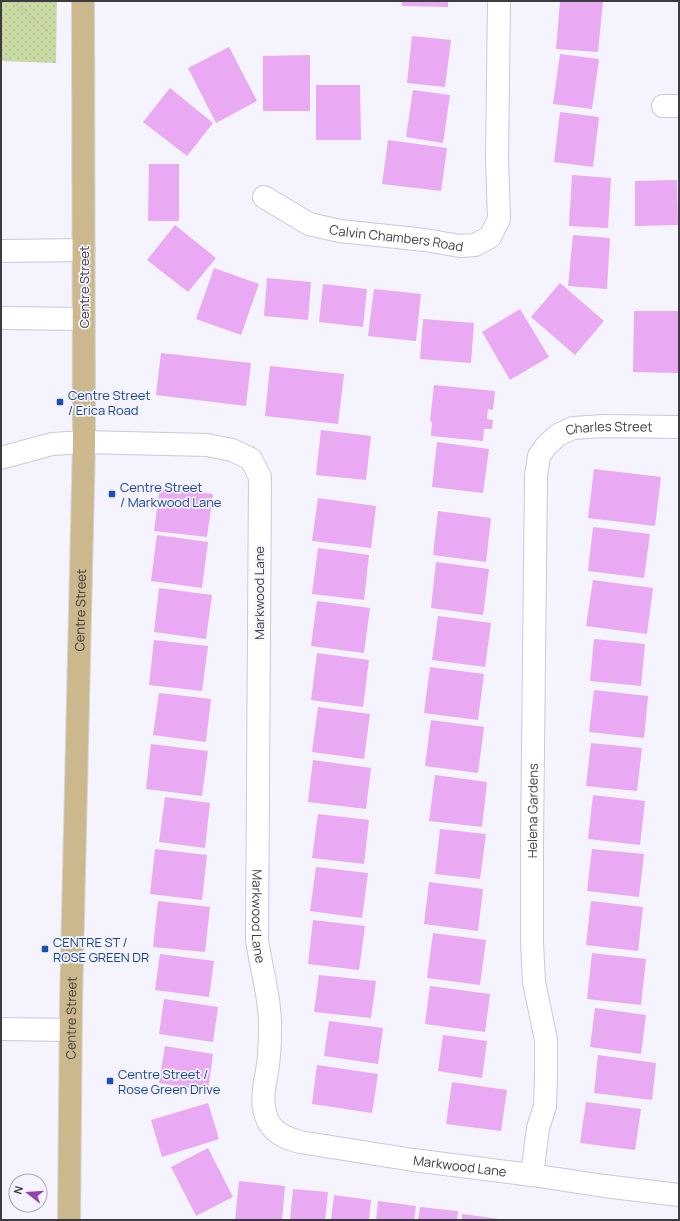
<svg xmlns="http://www.w3.org/2000/svg" width="680" height="1221" font-family="Manrope,sans-serif">
<defs>
<pattern id="park-dots" width="8" height="8" patternUnits="userSpaceOnUse"><rect width="8" height="8" fill="#c8daa2"/><path d="M2 2h.1M6 6h.1" fill="none" stroke="#adbc8d" stroke-width="1.8" stroke-linecap="round"/></pattern>
</defs>
<rect width="100%" height="100%" fill="#f5f3fd"/>
<polygon fill="url(#park-dots)" points="1,1 57,1 56,63 1,61"/>
<g fill="#eaa9f3">
<polygon points="402,1 448,1 448,7 402,6"/>
<polygon points="560,1 603,1 598,52 556,49"/>
<polygon points="412,36 451,40 445,87 407,83"/>
<polygon points="229,47 257,101 216,123 188,68"/>
<polygon points="560,54 599,59 592,109 553,104"/>
<polygon points="310,55 310,111 263,111 263,56"/>
<polygon points="316,85 360,85 361,140 316,140"/>
<polygon points="170,88 213,123 187,156 143,122"/>
<polygon points="413,90 450,95 443,143 406,137"/>
<polygon points="560,112 599,117 593,167 554,162"/>
<polygon points="388,140 447,148 441,191 382,184"/>
<polygon points="149,164 179,164 179,221 148,221"/>
<polygon points="572,175 611,178 608,228 569,226"/>
<polygon points="677,180 678,225 635,226 635,181"/>
<polygon points="175,225 216,258 188,292 147,260"/>
<polygon points="573,235 610,238 607,289 568,286"/>
<polygon points="214,268 259,284 241,335 196,319"/>
<polygon points="267,278 311,282 308,320 264,316"/>
<polygon points="560,283 604,321 575,355 531,317"/>
<polygon points="323,284 367,289 363,327 319,322"/>
<polygon points="374,289 421,294 416,341 368,336"/>
<polygon points="520,309 549,357 510,380 482,332"/>
<polygon points="634,311 678,311 678,373 633,372"/>
<polygon points="423,319 474,323 471,363 420,359"/>
<polygon points="161,353 251,363 246,406 156,395"/>
<polygon points="270,366 344,374 338,424 265,416"/>
<polygon points="434,385 495,391 493,410 488,409 487,419 493,420 492,429 484,429 483,441 431,436 432,422 430,421"/>
<polygon points="321,430 371,436 366,480 316,475"/>
<polygon points="437,442 489,449 483,493 432,487"/>
<polygon points="594,469 661,477 655,526 588,518"/>
<polygon points="160,487 213,494 207,537 154,531"/>
<polygon points="318,498 376,506 371,548 312,541"/>
<polygon points="438,511 491,518 486,562 433,555"/>
<polygon points="593,527 650,534 644,578 588,571"/>
<polygon points="157,535 208,542 202,588 151,581"/>
<polygon points="318,548 369,555 364,600 312,594"/>
<polygon points="436,562 489,569 483,615 431,608"/>
<polygon points="593,580 653,588 647,634 586,626"/>
<polygon points="159,588 212,595 206,639 154,632"/>
<polygon points="317,601 370,608 364,653 311,646"/>
<polygon points="438,616 491,623 485,667 432,660"/>
<polygon points="594,639 645,644 641,686 590,681"/>
<polygon points="154,640 208,646 202,691 149,685"/>
<polygon points="317,653 369,660 363,707 311,700"/>
<polygon points="430,667 484,674 478,720 424,713"/>
<polygon points="594,690 648,696 644,738 589,732"/>
<polygon points="159,693 211,699 206,742 153,735"/>
<polygon points="318,707 370,714 364,759 312,752"/>
<polygon points="431,720 484,727 478,773 425,766"/>
<polygon points="591,743 642,748 637,791 586,786"/>
<polygon points="151,744 208,751 202,796 146,789"/>
<polygon points="313,760 371,768 366,809 308,802"/>
<polygon points="435,775 487,782 482,827 429,821"/>
<polygon points="593,795 645,801 640,845 588,839"/>
<polygon points="165,797 210,803 205,848 159,842"/>
<polygon points="318,814 369,820 364,864 312,858"/>
<polygon points="440,829 486,834 480,879 435,874"/>
<polygon points="155,849 207,855 202,900 150,894"/>
<polygon points="592,849 644,854 639,897 587,891"/>
<polygon points="316,867 368,873 362,918 310,911"/>
<polygon points="429,882 483,889 478,931 424,924"/>
<polygon points="158,901 210,907 205,952 153,947"/>
<polygon points="591,901 643,907 638,951 586,945"/>
<polygon points="313,920 365,926 359,970 308,964"/>
<polygon points="433,933 486,940 480,985 427,978"/>
<polygon points="592,953 646,959 641,1005 587,999"/>
<polygon points="160,954 214,961 209,997 155,990"/>
<polygon points="319,975 376,981 371,1018 314,1012"/>
<polygon points="430,986 490,994 485,1032 425,1024"/>
<polygon points="164,999 218,1007 213,1042 159,1034"/>
<polygon points="595,1008 646,1015 641,1054 590,1047"/>
<polygon points="329,1021 383,1028 378,1064 324,1056"/>
<polygon points="443,1035 487,1041 482,1078 438,1071"/>
<polygon points="165,1046 213,1054 208,1091 159,1083"/>
<polygon points="598,1055 656,1063 652,1100 594,1093"/>
<polygon points="317,1065 378,1074 372,1113 312,1104"/>
<polygon points="452,1082 507,1090 501,1131 446,1124"/>
<polygon points="586,1102 641,1109 635,1150 580,1143"/>
<polygon points="208,1103 219,1139 162,1157 151,1120"/>
<polygon points="208,1148 233,1197 196,1216 171,1167"/>
<polygon points="239,1181 285,1186 282,1220 235,1220"/>
<polygon points="293,1189 328,1192 325,1220 290,1220"/>
<polygon points="334,1195 371,1200 369,1220 331,1220"/>
<polygon points="378,1201 416,1206 414,1220 376,1220"/>
<polygon points="420,1207 458,1211 457,1220 418,1220"/>
<polygon points="462,1214 500,1219 500,1220 462,1220"/>
</g>
<g fill="none" stroke-linecap="round" stroke-linejoin="round">
<defs>
<g id="minor">
<polyline points="663,106 679,106"/>
<path id="s1" d="M264,197L309,224L340,231L425,240L460,246L475,245L490,237L499,219L497,158L499,1"/>
<polyline points="1,251 84,250"/>
<polyline points="1,318 84,319"/>
<path id="s2" d="M1,458L52,444L84,442L207,445L232,450L251,459L260,477L257,940C261,968 270,996 270,1024C270,1035 270,1045 269,1055C268,1075 259,1096 266,1116C271,1132 285,1138 300,1142L413,1160L532,1175L604,1186L679,1195"/>
<polyline points="1,1029 70,1030"/>
<path id="s3" d="M532,1175L538,1128L545,1106L546,1076V1040L534,982L532,942V842L536,476L539,456L546,446L558,435L573,428L604,426L679,427"/>
</g>
<g id="major">
<path id="s4" d="M69,1220L71,1002L84,442L83,1"/>
</g>
</defs>
<use href="#minor" stroke="#cbc8d8" stroke-width="24"/>
<use href="#major" stroke="#d4d4d5" stroke-width="24"/>
<polyline stroke="#bcbac3" stroke-width="2.5" stroke-dasharray="1 3" stroke-linecap="butt" points="15,1 15,3 53,35"/>
<use href="#minor" stroke="#fff" stroke-width="22"/>
<use href="#major" stroke="#cbb88c" stroke-width="22"/>
</g>
<g fill="#1a4fb4" stroke="#f5f3fd" stroke-width="1.5">
<rect x="56" y="398" width="8" height="8" rx="2"/>
<rect x="108" y="490" width="8" height="8" rx="2"/>
<rect x="41" y="945" width="8" height="8" rx="2"/>
<rect x="106" y="1077" width="8" height="8" rx="2"/>
</g>
<g text-anchor="middle" dominant-baseline="central" stroke-width="3.5" stroke-linejoin="round" paint-order="stroke">
<g font-size="13" fill="#3d3b42" stroke="#f5f3fd">
<text stroke="none"><textPath href="#s1" startOffset="141">Calvin Chambers Road</textPath></text>
<text transform="translate(84 287) rotate(-90)">Centre Street</text>
<text stroke="none"><textPath href="#s3" startOffset="803">Charles Street</textPath></text>
<text transform="translate(259 593) rotate(-90)">Markwood Lane</text>
<text stroke="none"><textPath href="#s4" startOffset="610">Centre Street</textPath></text>
<text stroke="none"><textPath href="#s3" startOffset="367">Helena Gardens</textPath></text>
<text stroke="none"><textPath href="#s2" startOffset="714">Markwood Lane</textPath></text>
<text stroke="none"><textPath href="#s4" startOffset="202">Centre Street</textPath></text>
<text stroke="none"><textPath href="#s2" startOffset="1122">Markwood Lane</textPath></text>
</g>
<g font-size="13" fill="#164399" stroke="#f5f3fd" text-anchor="start">
<text x="68" y="395">Centre Street<tspan x="68" dy="15">/ Erica Road</tspan></text>
<text x="120" y="487">Centre Street<tspan x="120" dy="15">/ Markwood Lane</tspan></text>
<text x="53" y="942">CENTRE ST /<tspan x="53" dy="15">ROSE GREEN DR</tspan></text>
<text x="118" y="1074">Centre Street /<tspan x="118" dy="15">Rose Green Drive</tspan></text>
</g>
</g>
<rect width="680" height="1221" fill="none" stroke="#3d3b42" stroke-width="4"/>
<g transform="translate(28 1193) rotate(287)"><circle r="19" fill="#f5f3fd" stroke="#aba9b2"/>
<path d="M0-3L7 15L0 10L-7 15Z" fill="#9242b2"/>
<text y="-6" font-size="11" font-weight="bold" text-anchor="middle" fill="#3d3b42">N</text>
</g>
</svg>
